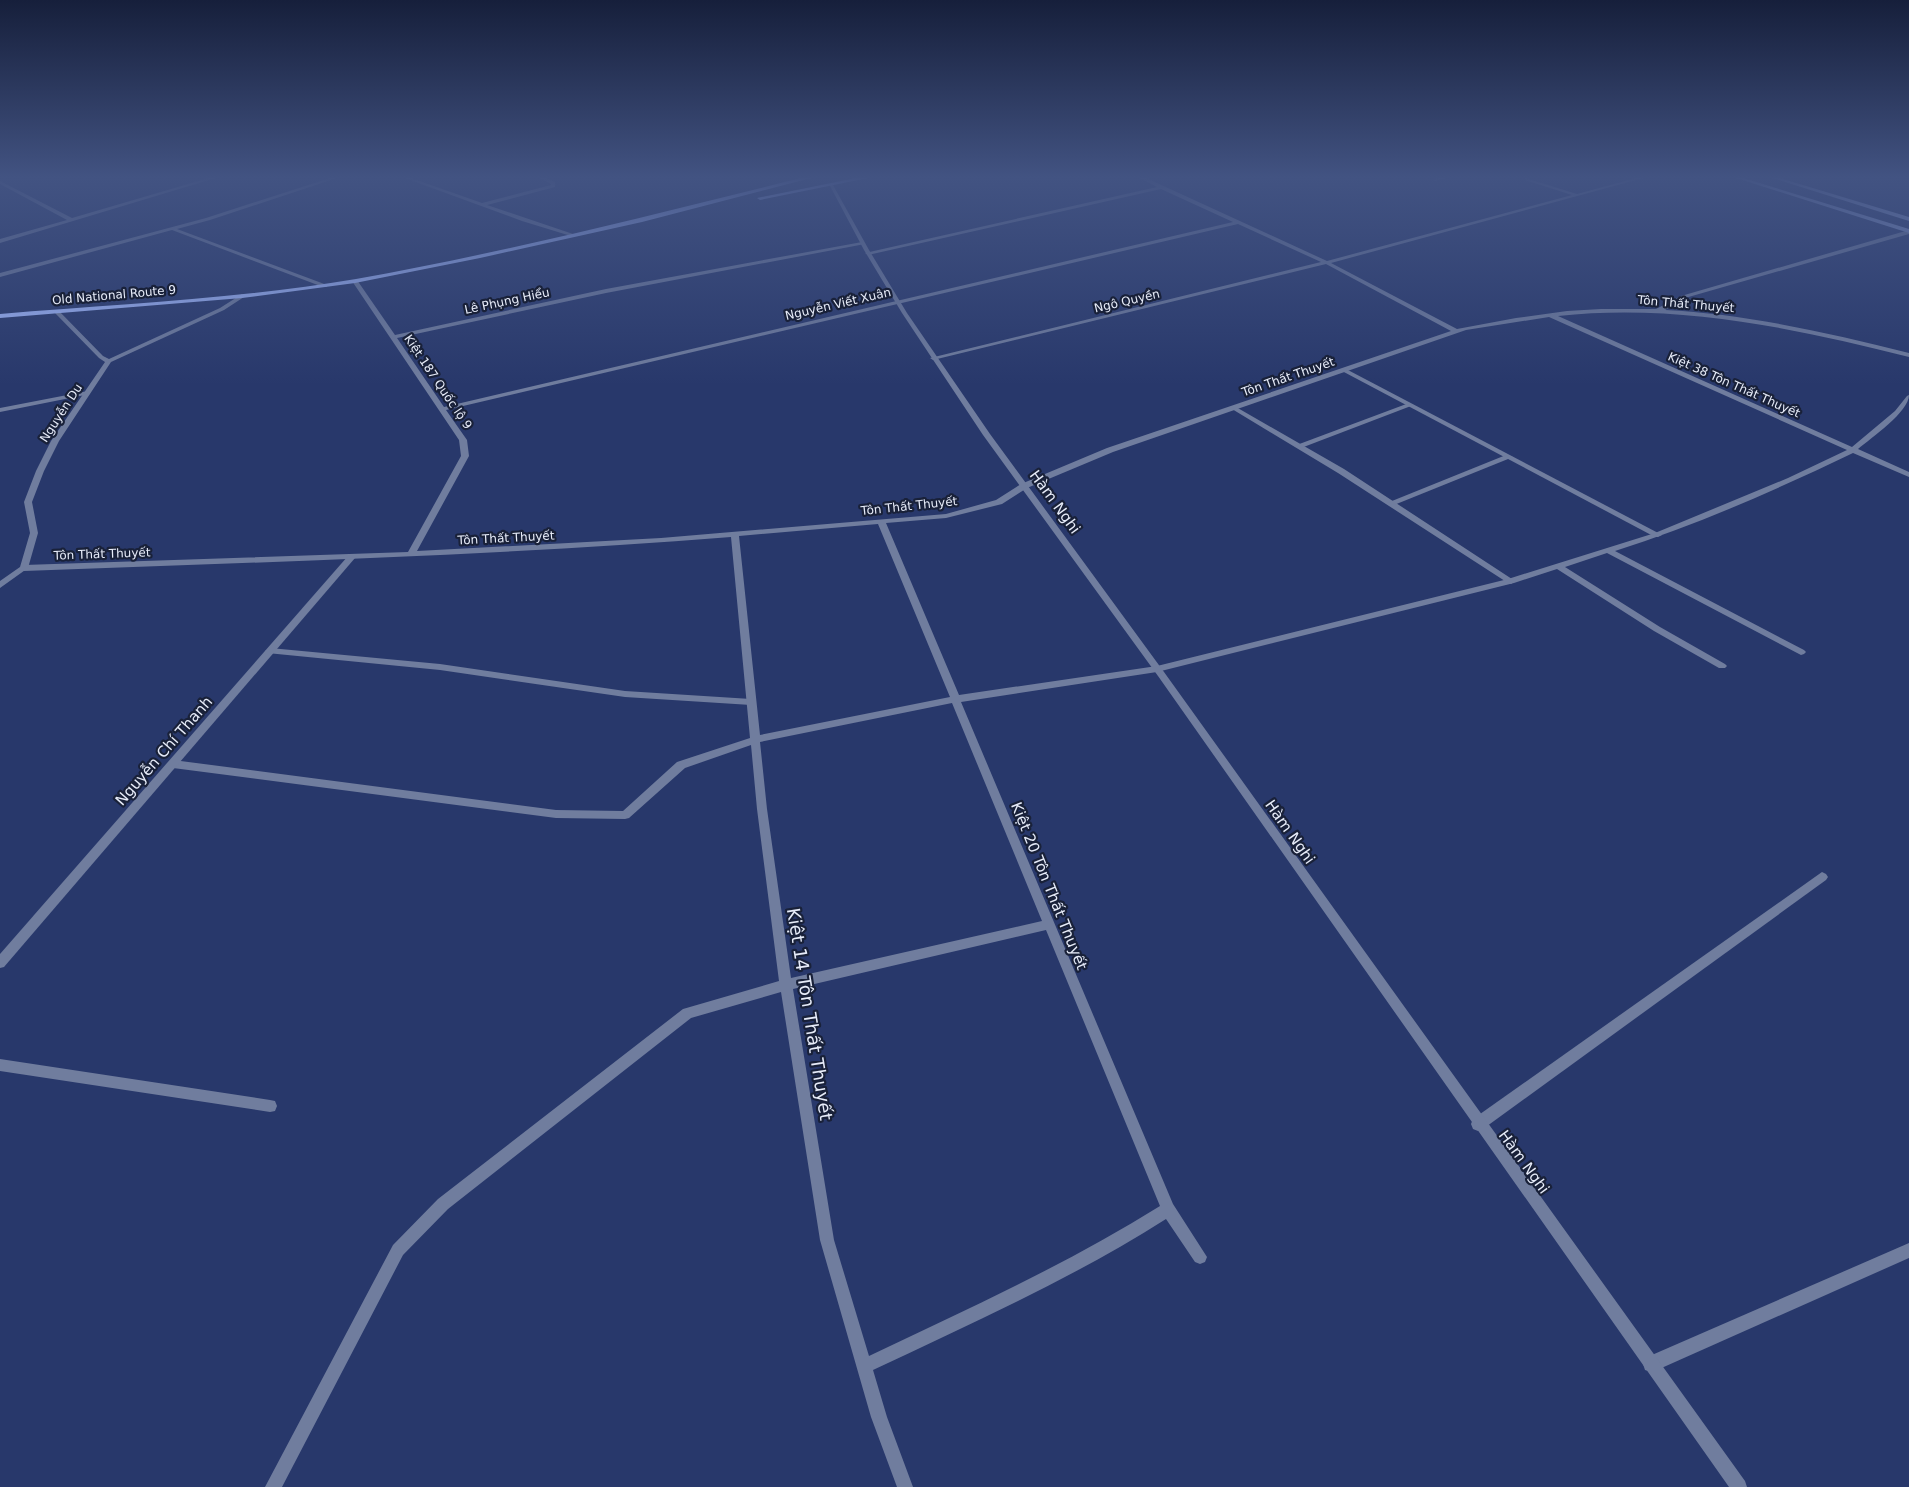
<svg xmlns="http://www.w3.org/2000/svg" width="1909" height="1487" font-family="'DejaVu Sans',sans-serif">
<rect width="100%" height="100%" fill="#28386b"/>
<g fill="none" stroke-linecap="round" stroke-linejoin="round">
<g fill="#707d9e" fill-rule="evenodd">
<polygon points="1342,369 1346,369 1662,535 1658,537 1655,537 1342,371"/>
<polygon points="1232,407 1236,407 1344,469 1515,581 1511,584 1508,583 1338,473 1232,409"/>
<polygon points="270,648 440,664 625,691 751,699 756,702 751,705 625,697 440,670 267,653 265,651"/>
</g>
<g fill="#707d9e" fill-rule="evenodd">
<polygon points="212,177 219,177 0,243 0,239 67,220 0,184 0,181 72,218"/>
<polygon points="333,177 340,177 210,220 177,229 327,285 327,287 323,287 172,230 0,277 0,273 206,218"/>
<polygon points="402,177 408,177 482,203 551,185 551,184 538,177 544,177 555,182 555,187 487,205 576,235 571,236 522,221"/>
<path d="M1138,177H1144L1327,261L1572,195L1525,180V178L1577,194L1640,177H1647L1331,263L1457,329L1516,318L1567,311L1601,309H1656L1681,296L1909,230V234L1685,298L1665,310C1747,314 1829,333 1909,353V357C1794,328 1677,303 1558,316L1852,447L1895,411L1907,396L1909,395C1909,412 1871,438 1858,449L1909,472V477L1853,453C1776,490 1697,525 1615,551L1804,650L1806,652L1804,654L1801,655L1607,553L1565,567L1660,627L1725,664L1727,666L1725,668H1719L1654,631L1557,569L1514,583L1157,672L961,702L1173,1204L1207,1257L1205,1262L1200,1264L1195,1262L1166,1219C1073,1278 973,1323 873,1370L887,1417L913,1487H897L871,1417L820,1240L781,992L691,1018L448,1209L403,1255L282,1487H265L393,1245L438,1199L683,1009L779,981L757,809L751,745L685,768L629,818L625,819L556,818L173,768L168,764L173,760L556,810L623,811L677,762L750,738L731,537C496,556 260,562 24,571L20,568L24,565L408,552L461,456L459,440L352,281L353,280H357L395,335L606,289L862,242L865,244L606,293L397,338L444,407L1233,222L1161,189L868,255L865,253L1157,187ZM1238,224L1321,262L930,358L933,360L1326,264L1451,331L1107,448L1021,484L996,500L946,514L661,538L417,551L469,456L467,440L446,410ZM1549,317L1847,450L1788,478L1655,533L1508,579L1157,666L959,695L886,523L946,518L1002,504L1027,488L1113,452L1466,330ZM878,524L950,697L760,735L739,536ZM952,703L1042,921L791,978L767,809L760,742ZM1046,930L1160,1206C1067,1264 968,1309 869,1356L834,1240L793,989Z"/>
<polygon points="1442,177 1449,177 1435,181 1433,180"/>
<polygon points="88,391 90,392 90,394 0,412 0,408"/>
<polygon points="1409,403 1411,404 1411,406 1301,448 1294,446"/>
<polygon points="1506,455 1513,457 1394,505 1388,505 1387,503"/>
<polygon points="1822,872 1826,874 1828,877 1826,880 1483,1129 1478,1131 1473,1129 1471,1124 1473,1119"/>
<polygon points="0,1059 270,1100 275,1101 277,1106 275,1111 270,1112 0,1071"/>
<polygon points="1909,1243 1909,1258 1657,1370 1651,1372 1645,1370 1643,1364 1645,1358"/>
</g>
<g fill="#707d9e" fill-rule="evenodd">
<polygon points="829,184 833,185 869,250 907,313 990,434 1164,672 1745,1481 1747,1487 1729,1487 1158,676 983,435 902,313 864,250"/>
<polygon points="242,294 245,296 244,297 224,310 111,362 59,441 44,471 32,502 38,533 28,568 0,588 0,581 20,567 30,533 24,502 36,471 51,441 105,362 99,358 55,313 55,311 59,311 103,356 109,359 220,308"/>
<polygon points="348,556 351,556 355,558 4,967 0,968 0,954"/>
</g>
<g fill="#8da0d4" fill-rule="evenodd">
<polygon points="1733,177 1740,177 1909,229 1909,233"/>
<polygon points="1769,177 1776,177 1909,217 1909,221"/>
</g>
<g fill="#a3bbff" fill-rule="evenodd">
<path d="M805,177H815L642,222L480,258L355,283L242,298L0,318V314C118,304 239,299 356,279C507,252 656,214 805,177Z"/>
<polygon points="861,177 873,177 760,200 757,198"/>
</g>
</g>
<linearGradient id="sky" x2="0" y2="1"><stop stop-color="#161f3b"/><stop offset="0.46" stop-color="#425382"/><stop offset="1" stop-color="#425382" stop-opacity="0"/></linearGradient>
<rect width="1909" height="385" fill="url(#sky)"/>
<g text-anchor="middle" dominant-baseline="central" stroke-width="4.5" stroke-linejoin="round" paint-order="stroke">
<g font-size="12" fill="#e7ecf9" stroke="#192139">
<text transform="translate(114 295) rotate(-5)">Old National Route 9</text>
<text transform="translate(507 301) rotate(-12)">Lê Phụng Hiểu</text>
<text transform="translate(1127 301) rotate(-13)">Ngô Quyền</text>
<text transform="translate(838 304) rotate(-13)">Nguyễn Viết Xuân</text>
<text transform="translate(1686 304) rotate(5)">Tôn Thất Thuyết</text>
<text transform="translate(1288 377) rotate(-19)">Tôn Thất Thuyết</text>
<text transform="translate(438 382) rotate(56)">Kiệt 187 Quốc lộ 9</text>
<text transform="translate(1734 385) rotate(24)">Kiệt 38 Tôn Thất Thuyết</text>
<text transform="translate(61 413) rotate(-57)">Nguyễn Du</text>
<text transform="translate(909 506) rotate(-6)">Tôn Thất Thuyết</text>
<text transform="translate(506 538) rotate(-3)">Tôn Thất Thuyết</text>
<text transform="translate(102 554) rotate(-2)">Tôn Thất Thuyết</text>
</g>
<g font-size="15" fill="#e7ecf9" stroke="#192139">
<text transform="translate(1055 502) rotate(54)">Hàm Nghi</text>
<text transform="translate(164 751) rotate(-49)">Nguyễn Chí Thanh</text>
<text transform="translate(1290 832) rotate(55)">Hàm Nghi</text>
<text transform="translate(1049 886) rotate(68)">Kiệt 20 Tôn Thất Thuyết</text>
<text transform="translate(1524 1162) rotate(54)">Hàm Nghi</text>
</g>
<g font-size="18" fill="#e7ecf9" stroke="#192139">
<text transform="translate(810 1014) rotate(81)">Kiệt 14 Tôn Thất Thuyết</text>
</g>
</g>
</svg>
